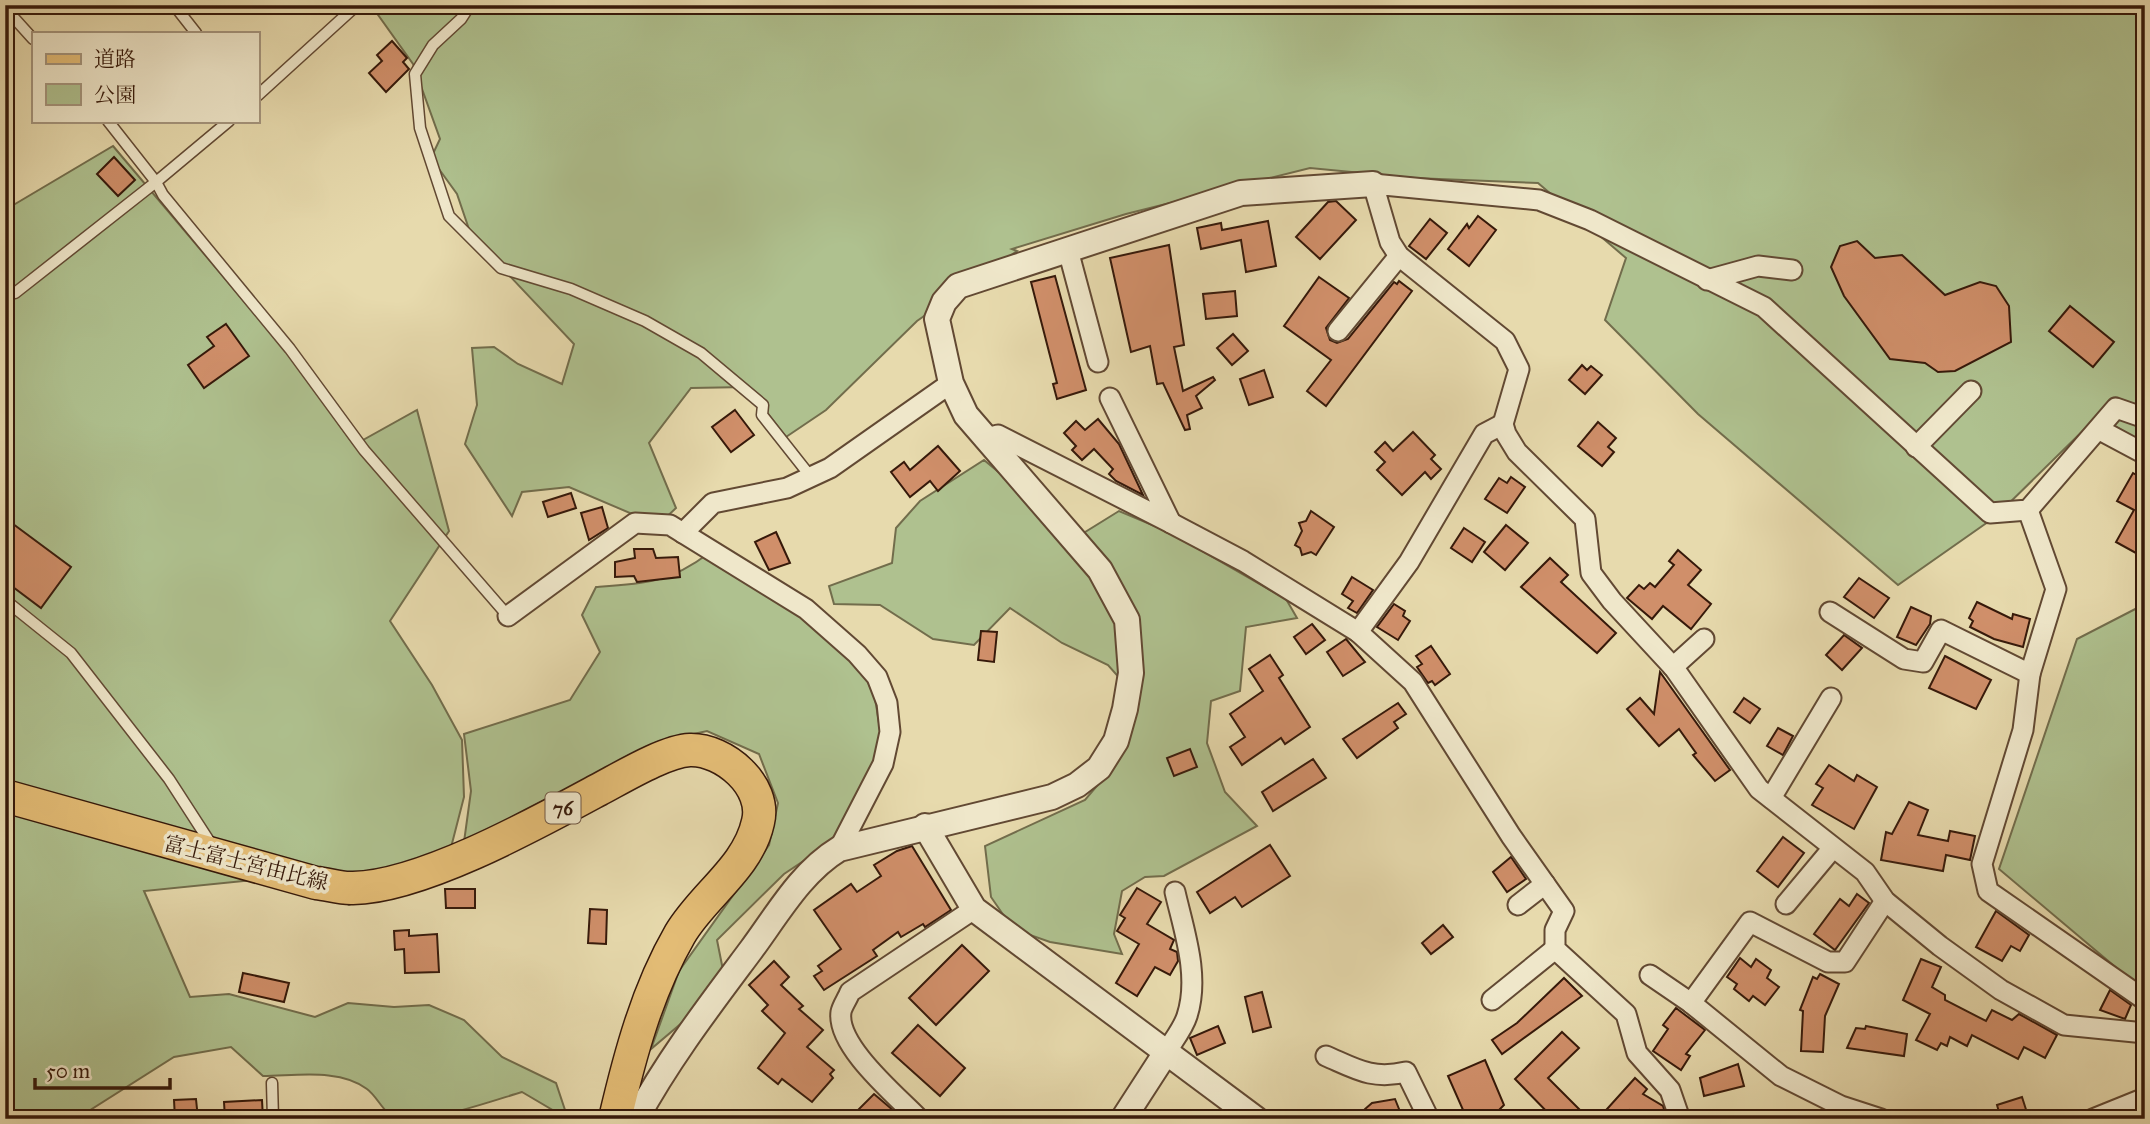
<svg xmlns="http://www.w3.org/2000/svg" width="2150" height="1124" font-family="'IM FELL Great Primer','Noto Serif JP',serif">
<rect width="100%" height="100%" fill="#e7daad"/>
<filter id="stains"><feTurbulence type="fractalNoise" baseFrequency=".00286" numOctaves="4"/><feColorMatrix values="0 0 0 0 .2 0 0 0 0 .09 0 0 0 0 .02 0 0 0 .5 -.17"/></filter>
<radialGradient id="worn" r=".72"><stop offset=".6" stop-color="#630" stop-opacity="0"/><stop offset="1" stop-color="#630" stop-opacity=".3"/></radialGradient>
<g fill="#afc18f" stroke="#726d4c" stroke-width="2">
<polygon points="371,5 2145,5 2145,444 2098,416 1995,517 1898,585 1698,414 1605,320 1626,258 1538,183 1414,178 1310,168 1126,214 1012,249 1017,251 917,321 826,410 786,437 747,387 691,388 649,443 676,508 658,525 569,487 522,492 512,516 465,444 477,405 472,348 494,347 518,364 562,384 574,344 471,235 457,194 431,158 440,139 413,64"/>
<path d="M113,146L330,403L338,423L354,445L417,410L449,531L390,621L432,685L462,740L464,797L448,859L349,905L293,876L144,891L190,997L229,994L315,1017L348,1003L394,1007L429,1005L464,1020L502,1057L556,1083L568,1119L522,1092C492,1101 427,1124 398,1119C384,1115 378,1097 367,1089C340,1068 295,1076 263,1076L231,1047L174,1057L76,1119H5V210Z"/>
<polygon points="984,460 1077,537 1119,511 1169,532 1286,599 1297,618 1246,627 1240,691 1211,701 1207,743 1225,792 1257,826 1164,876 1145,877 1122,891 1114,934 1122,954 1050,942 1013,929 991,897 985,846 1085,800 1119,760 1139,700 1108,665 1062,643 1010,608 974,645 933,639 880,605 834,604 829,586 892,563 896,528 920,501"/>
<path d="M709,553L767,589L859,662L875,698L882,742L841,836L784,874L717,940L724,975L690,1016L651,1049L679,971L769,845L778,803L759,754L707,731L657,742L464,842L471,791L464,734L570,700L600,652L582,615L596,587C643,584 670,583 709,553Z"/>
<polygon points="2145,604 2145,985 2132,981 1999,869 2077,639"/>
</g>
<g fill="#d08f6a" stroke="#36190a" stroke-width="2">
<polygon points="392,41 407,58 403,62 409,69 386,92 369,73 382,61 377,55"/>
<polygon points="114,157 135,180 118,196 97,174"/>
<polygon points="1336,201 1356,220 1320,259 1296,237 1328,202"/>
<polygon points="1478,216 1496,230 1469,266 1448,249 1467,224 1469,228"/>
<polygon points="1430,219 1447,233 1426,259 1409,246"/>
<polygon points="1268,221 1276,266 1246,272 1241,240 1201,249 1197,228 1221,223 1222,230"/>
<polygon points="1857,241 1875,258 1902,255 1945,295 1980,282 1996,286 2009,306 2011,342 1955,371 1938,372 1925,363 1890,359 1844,296 1831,267 1840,246"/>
<polygon points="1169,245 1184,345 1174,347 1183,391 1213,377 1215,380 1196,396 1202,408 1187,415 1190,429 1185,430 1163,383 1157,384 1150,346 1131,352 1110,258"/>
<polygon points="1055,276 1086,390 1057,399 1053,384 1057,383 1031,282"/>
<polygon points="1319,277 1349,298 1326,328 1330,340 1337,343 1348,339 1394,282 1397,284 1399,281 1412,291 1326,406 1307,391 1331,360 1284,326"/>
<polygon points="1235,291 1237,316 1206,319 1203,294"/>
<polygon points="2070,306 2114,342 2093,367 2049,331"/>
<polygon points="226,324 249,356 204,388 188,365 214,346 207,337"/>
<polygon points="1233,334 1248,351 1232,365 1217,348"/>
<polygon points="1582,365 1587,370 1591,366 1602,375 1585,394 1569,380"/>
<polygon points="1264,370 1273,397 1249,405 1240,379"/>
<polygon points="735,410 754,435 731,452 712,427"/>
<polygon points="1098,419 1119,444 1143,495 1116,481 1109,474 1113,469 1094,449 1082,460 1072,450 1076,446 1064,433 1076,421 1085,430"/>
<polygon points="1598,422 1616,438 1608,447 1614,452 1602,466 1578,446"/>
<polygon points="1413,432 1435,455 1431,459 1441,469 1431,479 1425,472 1402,495 1377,470 1385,462 1375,452 1385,442 1393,451"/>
<polygon points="938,446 960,471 938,491 930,481 910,497 891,472 904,462 910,470"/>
<polygon points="2133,473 2145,480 2145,558 2116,542 2134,510 2117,501"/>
<polygon points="1511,477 1525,487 1507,513 1485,499 1499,478 1507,483"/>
<polygon points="571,493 576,508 548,517 543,502"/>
<polygon points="602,507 608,528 589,540 581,513"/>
<polygon points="1311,511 1334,527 1316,555 1311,552 1302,555 1300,548 1295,545 1302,531 1299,523 1306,521"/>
<polygon points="5,518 71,567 41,608 5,581"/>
<polygon points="1506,525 1528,543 1505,570 1484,552"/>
<polygon points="1464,528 1485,542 1472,562 1451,548"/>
<polygon points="776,532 790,563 769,570 755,542"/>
<polygon points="634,549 653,549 656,558 678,557 680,577 637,582 634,576 615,577 615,562 635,558"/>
<polygon points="1678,550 1701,570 1688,585 1711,604 1691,629 1663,606 1652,619 1627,598 1639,585 1644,589 1650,583 1655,587 1674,565 1669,561"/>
<polygon points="1550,558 1568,575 1561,582 1616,633 1597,653 1521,587"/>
<polygon points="1352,577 1373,590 1357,613 1348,608 1353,601 1342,594"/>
<polygon points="1859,578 1889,598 1874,618 1844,597"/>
<polygon points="1977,602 2012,619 2013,614 2030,619 2023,647 1994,639 1970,627 1973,621 1969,618"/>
<polygon points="1394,604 1405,611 1403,616 1410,621 1398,640 1377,627"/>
<polygon points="1911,607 1931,616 1930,624 1916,645 1897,637"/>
<polygon points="1312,624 1325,640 1306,654 1294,637"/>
<polygon points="981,631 997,632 994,662 978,660"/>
<polygon points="1844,635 1862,648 1842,670 1826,655"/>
<polygon points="1346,639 1365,662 1343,676 1327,652"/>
<polygon points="1431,646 1450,674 1435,685 1432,681 1428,683 1417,667 1422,664 1416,656"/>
<polygon points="1270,655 1283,675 1279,678 1310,727 1285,744 1281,738 1242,765 1230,747 1245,737 1230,714 1263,691 1249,669"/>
<polygon points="1945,656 1991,680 1976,709 1929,688"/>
<polygon points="1660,672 1730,770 1715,781 1693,755 1696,753 1679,729 1659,746 1627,709 1640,698 1654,714"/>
<polygon points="1744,698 1760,709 1750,723 1734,712"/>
<polygon points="1398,703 1406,714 1394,722 1398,728 1357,758 1343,739"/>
<polygon points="1778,728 1793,736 1783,755 1767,746"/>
<polygon points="1190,749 1197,767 1174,776 1167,758"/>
<polygon points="1313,759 1326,778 1273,811 1262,792"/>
<polygon points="1829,765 1854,781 1857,775 1877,787 1854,829 1812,805 1823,788 1816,784"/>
<polygon points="1909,802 1928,810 1918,835 1948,841 1950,831 1975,836 1970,860 1946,855 1943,871 1881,860 1886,832 1892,834"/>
<polygon points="1783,837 1804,853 1778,887 1757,871"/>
<polygon points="1270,845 1290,876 1242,907 1235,897 1210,913 1197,892"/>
<polygon points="912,846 951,910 925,927 923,924 901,937 898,932 873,950 877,956 824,990 814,976 822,971 818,966 841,949 814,910 851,884 857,892 881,876 874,865 897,851"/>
<polygon points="1511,857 1526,879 1507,892 1493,872"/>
<polygon points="1137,888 1161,902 1147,924 1174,940 1170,949 1177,952 1178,961 1170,975 1155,967 1137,996 1116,983 1139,944 1117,931 1125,918 1120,915"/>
<polygon points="445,889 475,889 475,908 446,908"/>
<polygon points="1857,894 1869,903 1835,950 1814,934 1840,899 1849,906"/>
<polygon points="590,909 607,910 606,944 588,943"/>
<polygon points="1996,911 2029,935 2020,951 2011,946 2002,961 1976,947"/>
<polygon points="1443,925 1453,937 1431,954 1422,943"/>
<polygon points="409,930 409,936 437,934 439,972 405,973 404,949 395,950 394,931"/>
<polygon points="962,945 989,971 936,1025 909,998"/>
<polygon points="1740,958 1751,967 1756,959 1771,970 1767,978 1779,987 1765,1005 1753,996 1749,1001 1734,989 1737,984 1727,977"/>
<polygon points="1921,959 1941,967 1932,987 1945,995 1945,1000 1986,1021 1992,1010 2012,1020 2019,1014 2057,1035 2045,1058 2024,1047 2018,1059 1972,1035 1967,1046 1950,1037 1947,1046 1941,1043 1937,1050 1916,1040 1930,1014 1903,1000"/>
<polygon points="774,961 789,977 781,985 803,1006 799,1009 823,1030 807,1047 834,1070 830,1074 833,1078 812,1102 782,1079 778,1084 758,1068 785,1033 762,1011 768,1005 749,985"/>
<polygon points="243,973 289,983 284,1002 239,992"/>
<polygon points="1820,974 1839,984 1825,1016 1823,1052 1801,1051 1803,1011 1800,1010 1813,977 1817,979"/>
<polygon points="1564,978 1582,996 1502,1054 1492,1040 1517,1023"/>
<polygon points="2110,990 2131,1005 2125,1019 2100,1010"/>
<polygon points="1262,992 1271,1027 1253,1032 1245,997"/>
<polygon points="1676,1008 1705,1030 1686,1054 1690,1056 1681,1070 1653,1051 1668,1029 1663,1025"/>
<polygon points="918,1025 965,1068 940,1096 892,1053"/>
<polygon points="1218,1026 1225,1043 1197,1055 1190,1038"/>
<polygon points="1866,1026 1907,1034 1904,1056 1847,1048 1856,1028 1865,1029"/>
<polygon points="1562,1032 1579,1048 1548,1078 1589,1119 1554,1119 1515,1079"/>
<polygon points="1485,1060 1504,1105 1490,1119 1467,1119 1448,1076"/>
<polygon points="1738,1064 1744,1086 1704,1096 1700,1078"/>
<polygon points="1635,1078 1647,1089 1643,1094 1663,1106 1667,1119 1644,1119 1630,1110 1622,1119 1598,1119"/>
<polygon points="874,1094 894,1111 886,1119 849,1119"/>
<polygon points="2022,1097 2029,1119 2001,1119 1997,1105"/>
<polygon points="196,1099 198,1119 175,1119 174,1100"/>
<polygon points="1395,1099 1401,1114 1391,1119 1368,1119 1365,1109 1372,1103"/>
<polygon points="262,1100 263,1119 225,1119 224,1102"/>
</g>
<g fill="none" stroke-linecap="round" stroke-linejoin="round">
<defs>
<g id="service">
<polyline points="174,5 196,33"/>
<polyline points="470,5 461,19 433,45 415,74 420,128 449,216 501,268 571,289 645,321 701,353 763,405 762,415 811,477"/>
<polyline points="5,8 33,39"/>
<polyline points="257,96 357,5"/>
<polyline points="229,121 156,182 163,195 290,349 364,450 508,616"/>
<polyline points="15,293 156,182 108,121"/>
<polyline points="5,600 71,653 169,779 211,844"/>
<polyline points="272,1083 273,1119"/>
</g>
<g id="minor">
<polyline points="1068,250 1098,362"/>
<polyline points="1707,280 1758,266 1792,270"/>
<polyline points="1338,331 1399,256"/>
<polyline points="2139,416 2116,408 2028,510 1990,513 1764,307 1590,220 1539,200 1373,184 1390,242 1399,256 1505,341 1519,369 1503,424 1506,434 1517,452 1585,519 1591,573 1612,601 1674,668 1759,789 1865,872 1885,901 1940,946 2001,990 2064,1025 2145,1033"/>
<polyline points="2100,430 2145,454"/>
<polyline points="984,439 998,435 1171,523 1110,398"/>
<polyline points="1916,447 1971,391"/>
<polyline points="2028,510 2056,589 2030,674 2023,730 1982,864 1988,891 2145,1000"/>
<polyline points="1171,523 1243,561 1358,632 1413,682 1511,836 1564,911 1555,930 1555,949 1626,1014 1637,1053 1670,1090 1680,1119"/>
<polyline points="683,533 713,503 787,488 830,468 951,383"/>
<polyline points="1830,612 1904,659 1923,662 1941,630 2030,674"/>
<polyline points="508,616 635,523 670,525 806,609 857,654 877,677 887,703 890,732 883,764 839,849"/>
<polyline points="1358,632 1409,562 1484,434 1503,424"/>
<polyline points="1673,667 1704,639"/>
<polyline points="1771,798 1831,698"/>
<polyline points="1786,904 1832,849"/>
<polyline points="1518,905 1545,884"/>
<polyline points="1650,975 1691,1003 1781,1076 1841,1106 1881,1119"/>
<polyline points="1492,1000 1555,949"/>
<polyline points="1691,1003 1750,922 1828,962 1845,962 1885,901"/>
<path d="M1165,1054C1172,1042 1183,1029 1187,1016C1200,976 1184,931 1175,892"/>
<path d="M1326,1056C1356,1069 1372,1080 1406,1072L1429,1119"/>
<path d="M919,1119C897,1096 836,1046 841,1012C842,1006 848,998 850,992L974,909"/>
<polyline points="2093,1119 2145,1098"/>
</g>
<g id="tertiary">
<polyline points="925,826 974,909 1256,1119"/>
<path d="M636,1119C669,1058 710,1005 751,950C777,915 801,872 839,849L1052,797L1077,785L1099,768L1116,741L1125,709L1131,673L1127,620L1100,570L966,415L951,383L937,319L944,302L958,286L1241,193L1373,184"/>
<polyline points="1123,1119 1165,1054"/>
</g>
<path id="primary" d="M5,796L316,883C328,884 341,889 353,888C421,887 537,823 598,790C621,778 665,751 690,750C724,749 767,786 758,822C748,868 703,895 680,934C647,991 630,1055 615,1119"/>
</defs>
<use href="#service" stroke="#624933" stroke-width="13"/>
<use href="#minor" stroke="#624933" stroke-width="23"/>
<use href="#tertiary" stroke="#624933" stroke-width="28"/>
<use href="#primary" stroke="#36190a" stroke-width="35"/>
<use href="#service" stroke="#efe7ca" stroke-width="10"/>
<use href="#minor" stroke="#efe7ca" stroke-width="19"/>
<use href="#tertiary" stroke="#efe7ca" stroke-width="24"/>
<use href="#primary" stroke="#e4bd76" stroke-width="32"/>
</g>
<g text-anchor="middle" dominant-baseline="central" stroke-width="7" stroke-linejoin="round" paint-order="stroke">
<rect fill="#efe7ca" stroke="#6e5744" stroke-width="2" x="545.5" y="792.5" width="35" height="31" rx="5"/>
<g font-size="19" font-weight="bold" fill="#36190a">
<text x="563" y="808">76</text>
</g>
<g font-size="21" fill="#36190a" stroke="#efe7ca">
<text transform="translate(246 863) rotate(14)">富士富士宮由比線</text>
</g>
</g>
<rect width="2150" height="1124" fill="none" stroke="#e7daad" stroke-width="28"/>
<rect x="7" y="7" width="2136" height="1110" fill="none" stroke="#36190a" stroke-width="3.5"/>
<rect x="14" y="14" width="2122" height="1096" fill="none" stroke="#36190a" stroke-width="2"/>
<rect x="32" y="32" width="228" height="91" fill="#efe7ca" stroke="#a5957d" stroke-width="2"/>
<rect x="46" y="54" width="35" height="10" fill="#e4bd76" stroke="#a5957d" stroke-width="2"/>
<text x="94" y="66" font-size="21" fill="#36190a">道路</text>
<rect x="46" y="84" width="35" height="21" fill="#afc18f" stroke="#a5957d" stroke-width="2"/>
<text x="94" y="102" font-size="21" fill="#36190a">公園</text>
<path d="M35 1078v10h135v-10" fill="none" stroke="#36190a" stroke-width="3.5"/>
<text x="46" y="1078" font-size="21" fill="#36190a" stroke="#efe7ca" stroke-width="5" paint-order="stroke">50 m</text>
<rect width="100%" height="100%" filter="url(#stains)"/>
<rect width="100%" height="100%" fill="url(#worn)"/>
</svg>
